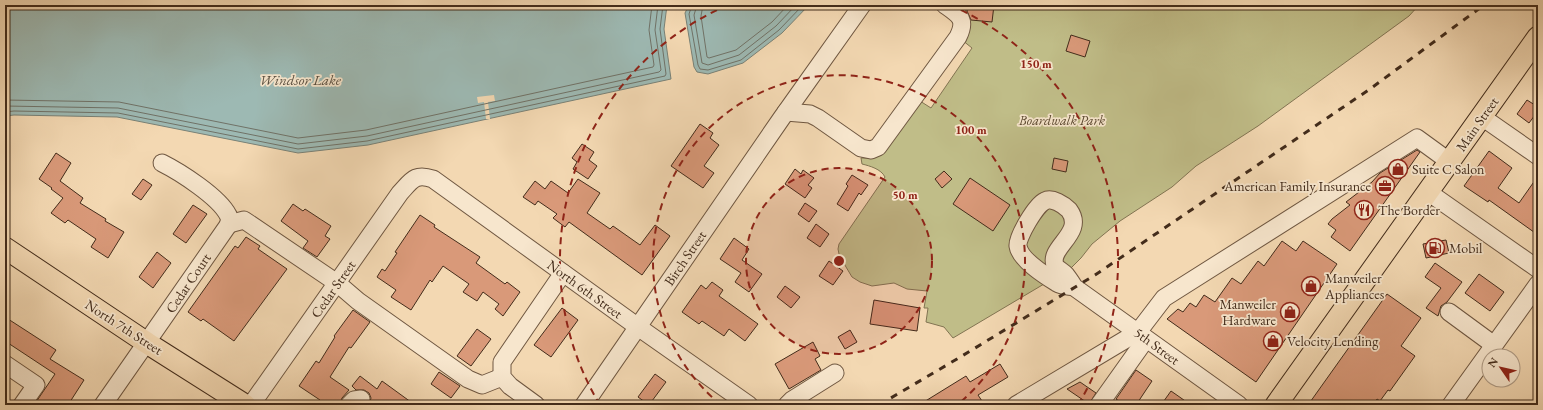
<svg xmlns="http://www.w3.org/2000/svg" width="1543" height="410" font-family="'EB Garamond',serif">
<rect width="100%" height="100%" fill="#f3d8b2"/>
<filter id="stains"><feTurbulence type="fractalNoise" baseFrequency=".005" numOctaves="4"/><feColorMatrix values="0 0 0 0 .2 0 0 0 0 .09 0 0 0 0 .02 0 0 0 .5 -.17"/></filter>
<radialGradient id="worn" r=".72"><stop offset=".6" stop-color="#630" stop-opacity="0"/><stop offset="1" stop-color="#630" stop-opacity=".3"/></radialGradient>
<path fill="#c0bd88" stroke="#827452" d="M960,5H1419L1409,16L1258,126L1196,166L1172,187L1120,221L1092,244L1081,258L1071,268L953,338L944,327L926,322L928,308H924L927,291L907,289L894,283L872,286L860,282L852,277L846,267L839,254L838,249L839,244L885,177C881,169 870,166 862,164L861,158H868L874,157L920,101L931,108L972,48L962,40Z"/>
<g fill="#9db9b3" stroke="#798176">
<polygon points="5,5 667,5 664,29 671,79 368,145 298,153 117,117 14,115 5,116"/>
<polygon points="689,5 809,5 782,33 743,63 708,74 697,72 694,67 685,13"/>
</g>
<polygon fill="#f3d8b2" points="494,95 495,101 488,102 490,119 486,119 484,102 478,103 477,97"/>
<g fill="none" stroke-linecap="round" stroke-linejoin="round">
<g stroke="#707267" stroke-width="1">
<polyline points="692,5 689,14 698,65 700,69 708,70 741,60 779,30 803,5"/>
<polyline points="697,5 694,15 702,63 708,65 739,55 776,26 796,5"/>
<polyline points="703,5 701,16 707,57 709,58 736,50 772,22 788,5"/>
<polyline points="5,100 119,102 298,138 366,130 653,67 654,65 649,30 652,5"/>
<polyline points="5,106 118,108 298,144 367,136 659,72 661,70 655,30 658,5"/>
<polyline points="5,112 14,111 118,113 298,149 367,141 665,76 666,74 660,29 663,5"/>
</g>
</g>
<g fill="#d99979" stroke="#432c1b">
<polygon points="968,5 994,5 992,22 971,20 967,11"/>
<polygon points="1071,35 1090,41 1085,57 1066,51"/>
<polygon points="1527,100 1538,107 1538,111 1529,123 1517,114"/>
<polygon points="700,124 713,133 710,138 719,145 704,166 714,173 703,188 671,166"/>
<polygon points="582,144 594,152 589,160 597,166 588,179 573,169 577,162 572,158"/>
<polygon points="1417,150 1420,152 1350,251 1331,237 1336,230 1328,224 1332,219 1350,205 1346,202 1372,182 1380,173"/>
<polygon points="1489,151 1512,168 1498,188 1519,203 1538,176 1538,235 1489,200 1488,202 1464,186"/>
<polygon points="56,153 71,163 60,181 83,198 80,203 106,219 105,221 124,232 108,258 91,247 96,239 68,220 65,223 51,213 63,198 51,189 52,188 39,179"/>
<polygon points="1054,158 1068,161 1066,172 1052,169"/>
<polygon points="795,169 801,174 803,170 814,178 808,185 812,188 805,198 785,184"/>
<polygon points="944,171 952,179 942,188 935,179"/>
<polygon points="852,175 868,185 861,195 859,193 848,211 837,204 848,186 846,184"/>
<polygon points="970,178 1010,205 993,231 953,204"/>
<polygon points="143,179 152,185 141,200 132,194"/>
<polygon points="578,179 600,193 587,213 610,229 613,226 640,245 655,225 670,236 642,275 569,222 565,227 553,218 557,214 538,201 535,205 523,197 535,181 545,189 551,181 568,193"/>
<polygon points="805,203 817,211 809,222 798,214"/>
<polygon points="293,204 303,211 305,209 331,226 325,236 330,239 317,257 303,248 308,241 281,221"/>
<polygon points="193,205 207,214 186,243 173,234"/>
<polygon points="420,215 435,225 434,227 480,257 476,263 505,284 507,282 520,292 503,316 495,309 499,304 483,292 477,301 463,292 469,284 443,266 432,282 430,280 411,310 391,297 396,290 377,277 382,269 385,271 397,253 395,252"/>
<polygon points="816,224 829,234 820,247 807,238"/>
<polygon points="246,237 260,246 258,249 287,269 234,341 203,319 201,321 188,312 235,246 238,248"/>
<polygon points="734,238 749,249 742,260 762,274 749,292 735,282 741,273 720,259"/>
<polygon points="1446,240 1449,253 1426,258 1423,244"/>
<polygon points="1282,241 1296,251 1303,241 1337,264 1256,382 1167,319 1178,309 1183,312 1190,303 1196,307 1204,295 1215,302 1232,278 1241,284 1258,261 1264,266"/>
<polygon points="157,252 171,263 153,288 139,277"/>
<polygon points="829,261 843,271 833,285 819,276"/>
<polygon points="1435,263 1462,282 1447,302 1441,306 1438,316 1426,308 1441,288 1425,277"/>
<polygon points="1479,274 1504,292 1490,311 1465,293"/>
<polygon points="712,282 723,290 719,296 758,324 745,341 729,329 724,336 702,321 699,324 682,312 701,285 706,289"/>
<polygon points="785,286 800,297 791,308 777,297"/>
<polygon points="1387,294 1421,318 1401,346 1415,356 1390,391 1388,390 1380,401 1377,399 1373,405 1308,405"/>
<polygon points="874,300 920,308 917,331 870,324"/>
<polygon points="562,308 578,320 551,357 534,345"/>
<polygon points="353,310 370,322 351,348 349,347 330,377 349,390 342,398 339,405 316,405 320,400 299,386 316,361 319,363 335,337 334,336"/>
<polygon points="5,317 56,350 50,359 84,380 68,405 34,405 55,374 5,341"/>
<polygon points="477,329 491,339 471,366 457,356"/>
<polygon points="850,330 857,342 845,349 838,337"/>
<polygon points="813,342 820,356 815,359 821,370 789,389 775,364"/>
<polygon points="1000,364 1008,377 978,395 982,401 976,405 919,405 966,376 970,382"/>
<polygon points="1136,370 1152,381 1136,405 1125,405 1116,399"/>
<polygon points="439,372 460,386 451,398 431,384"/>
<polygon points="655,374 666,382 649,405 638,397"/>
<polygon points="360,376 377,389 382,381 415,405 369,405 371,398 369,393 364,390 356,390 352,386"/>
<polygon points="1080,382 1096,393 1089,404 1067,389"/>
<polygon points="1171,391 1191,405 1161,405"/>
</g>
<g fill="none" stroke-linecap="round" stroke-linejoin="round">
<defs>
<g id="minor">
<path d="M786,112L810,114L818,118L861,148L871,150L878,147L958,37C967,19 959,15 945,5"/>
<polyline points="1482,117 1538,156"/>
<path d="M162,163C180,172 219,197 228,215C230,217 229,220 229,224"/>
<polyline points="1428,192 1538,269"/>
<polyline points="229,224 244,220 337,283 358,301 468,379 482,385 502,377"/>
<path d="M1074,287C1069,286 1062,286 1057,283C1046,276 1020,260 1018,246C1017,237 1036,205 1045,201C1052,197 1064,205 1069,210C1086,233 1048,247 1055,265C1057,269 1062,271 1066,275C1069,279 1072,283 1074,287L1239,405"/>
<polyline points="1449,312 1494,345"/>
<polyline points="5,364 36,385 22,405"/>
<polyline points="103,405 229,224"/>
<path d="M251,405L400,193C412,180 415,173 433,179L638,327L749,405"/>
<polyline points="349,405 354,400 361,399"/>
<polyline points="536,405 510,386 502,377 502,362 563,273"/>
<polyline points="584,405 781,119 862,5"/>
<polyline points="787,405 792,400 835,373"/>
<polyline points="1016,405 1138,332 1164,298 1417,138 1450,162"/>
<polyline points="1099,405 1146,339"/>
<polyline points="1451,405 1538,284"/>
</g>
<g id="major">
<polyline points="5,248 147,343 245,405"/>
<polyline points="1276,405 1538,37"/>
</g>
</defs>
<use href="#minor" stroke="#6f5741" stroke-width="19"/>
<use href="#major" stroke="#432c1b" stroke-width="23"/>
<use href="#minor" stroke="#f7e6cd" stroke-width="17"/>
<use href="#major" stroke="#f3d8b2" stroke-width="21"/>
<polyline stroke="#432c1b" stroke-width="3" stroke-dasharray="7 7" stroke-linecap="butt" points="879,405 957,359 1095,275 1370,89 1484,5"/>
</g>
<circle cx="839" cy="261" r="93" fill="#8f2418" fill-opacity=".12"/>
<g fill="none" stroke="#8f2418" stroke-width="2" stroke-dasharray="7 5">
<circle cx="839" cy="261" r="93"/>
<path d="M721 405A186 186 0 1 1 957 405"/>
<path d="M600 405A279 279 0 0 1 728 5M950 5A279 279 0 0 1 1078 405"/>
</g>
<defs>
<symbol id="shop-ring" viewBox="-11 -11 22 22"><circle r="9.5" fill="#f7e6cd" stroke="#8f2418" stroke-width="1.5"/><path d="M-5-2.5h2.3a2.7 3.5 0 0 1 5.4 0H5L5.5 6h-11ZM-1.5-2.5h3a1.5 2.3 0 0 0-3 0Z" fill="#8f2418"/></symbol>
<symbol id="office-ring" viewBox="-11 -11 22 22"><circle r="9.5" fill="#f7e6cd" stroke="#8f2418" stroke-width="1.5"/><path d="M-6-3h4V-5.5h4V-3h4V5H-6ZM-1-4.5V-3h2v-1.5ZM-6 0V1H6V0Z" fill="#8f2418"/></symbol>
<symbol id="restaurant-ring" viewBox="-11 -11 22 22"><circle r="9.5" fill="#f7e6cd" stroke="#8f2418" stroke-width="1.5"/><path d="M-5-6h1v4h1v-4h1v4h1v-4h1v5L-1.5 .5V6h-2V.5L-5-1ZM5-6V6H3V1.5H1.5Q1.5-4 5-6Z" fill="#8f2418"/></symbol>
<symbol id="fuel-ring" viewBox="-11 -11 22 22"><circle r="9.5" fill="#f7e6cd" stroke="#8f2418" stroke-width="1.5"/><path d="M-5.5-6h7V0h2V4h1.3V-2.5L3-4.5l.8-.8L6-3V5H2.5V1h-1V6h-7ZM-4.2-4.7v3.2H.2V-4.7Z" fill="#8f2418"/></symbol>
</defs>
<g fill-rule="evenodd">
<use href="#shop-ring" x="1387" y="158" width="22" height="22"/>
<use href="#office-ring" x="1374" y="175" width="22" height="22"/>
<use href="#restaurant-ring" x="1353" y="199" width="22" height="22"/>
<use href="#fuel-ring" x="1424" y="237" width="22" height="22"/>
<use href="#shop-ring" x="1300" y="275" width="22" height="22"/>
<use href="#shop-ring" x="1279" y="301" width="22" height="22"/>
<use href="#shop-ring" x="1262" y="330" width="22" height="22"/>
</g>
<g text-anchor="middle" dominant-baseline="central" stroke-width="3.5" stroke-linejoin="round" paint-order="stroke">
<g font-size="14" font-style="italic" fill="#5c4931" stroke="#f7e6cd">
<text x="1062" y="120">Boardwalk Park</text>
</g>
<g font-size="14" fill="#432c1b" stroke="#f7e6cd">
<text transform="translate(1477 124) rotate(-55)">Main Street</text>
<text transform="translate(685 258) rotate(-56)">Birch Street</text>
<text transform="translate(188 283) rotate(-56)">Cedar Court</text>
<text transform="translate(333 289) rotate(-55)">Cedar Street</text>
<text transform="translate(585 289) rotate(36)">North 6th Street</text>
<text transform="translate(124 327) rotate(33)">North 7th Street</text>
<text transform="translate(1157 346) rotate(36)">5th Street</text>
</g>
<g font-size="14" fill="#432c1b" stroke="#f7e6cd" text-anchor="start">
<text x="1412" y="169">Suite C Salon</text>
<text x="1371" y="186" text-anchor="end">American Family Insurance</text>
<text x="1378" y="210">The Border</text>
<text x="1449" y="248">Mobil</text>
<text x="1325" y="278">Manweiler<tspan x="1325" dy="16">Appliances</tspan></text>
<text x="1276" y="304" text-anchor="end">Manweiler<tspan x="1276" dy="16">Hardware</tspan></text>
<text x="1287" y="341">Velocity Lending</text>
</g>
<g font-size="15" font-style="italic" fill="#5a4f41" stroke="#f7e6cd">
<text x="300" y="79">Windsor Lake</text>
</g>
</g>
<circle cx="839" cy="261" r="6" fill="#8f2418" stroke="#f7e6cd" stroke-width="2"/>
<g font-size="12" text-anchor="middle" font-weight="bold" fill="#8f2418" stroke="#f7e6cd" stroke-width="3.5" stroke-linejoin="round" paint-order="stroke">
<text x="1036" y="68">150 m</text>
<text x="971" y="134">100 m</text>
<text x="905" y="199">50 m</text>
</g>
<rect width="1543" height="410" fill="none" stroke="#f3d8b2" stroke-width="20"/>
<rect x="6" y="6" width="1531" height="398" fill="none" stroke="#432c1b" stroke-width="2"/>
<rect x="10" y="10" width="1523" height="390" fill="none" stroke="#432c1b"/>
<g transform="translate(1501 368) rotate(304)"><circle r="19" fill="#f7e6cd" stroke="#af9c86"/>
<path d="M0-3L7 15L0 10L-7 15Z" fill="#8f2418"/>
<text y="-6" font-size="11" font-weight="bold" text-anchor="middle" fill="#432c1b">N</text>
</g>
<rect width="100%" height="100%" filter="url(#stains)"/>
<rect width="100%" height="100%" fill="url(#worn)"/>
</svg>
